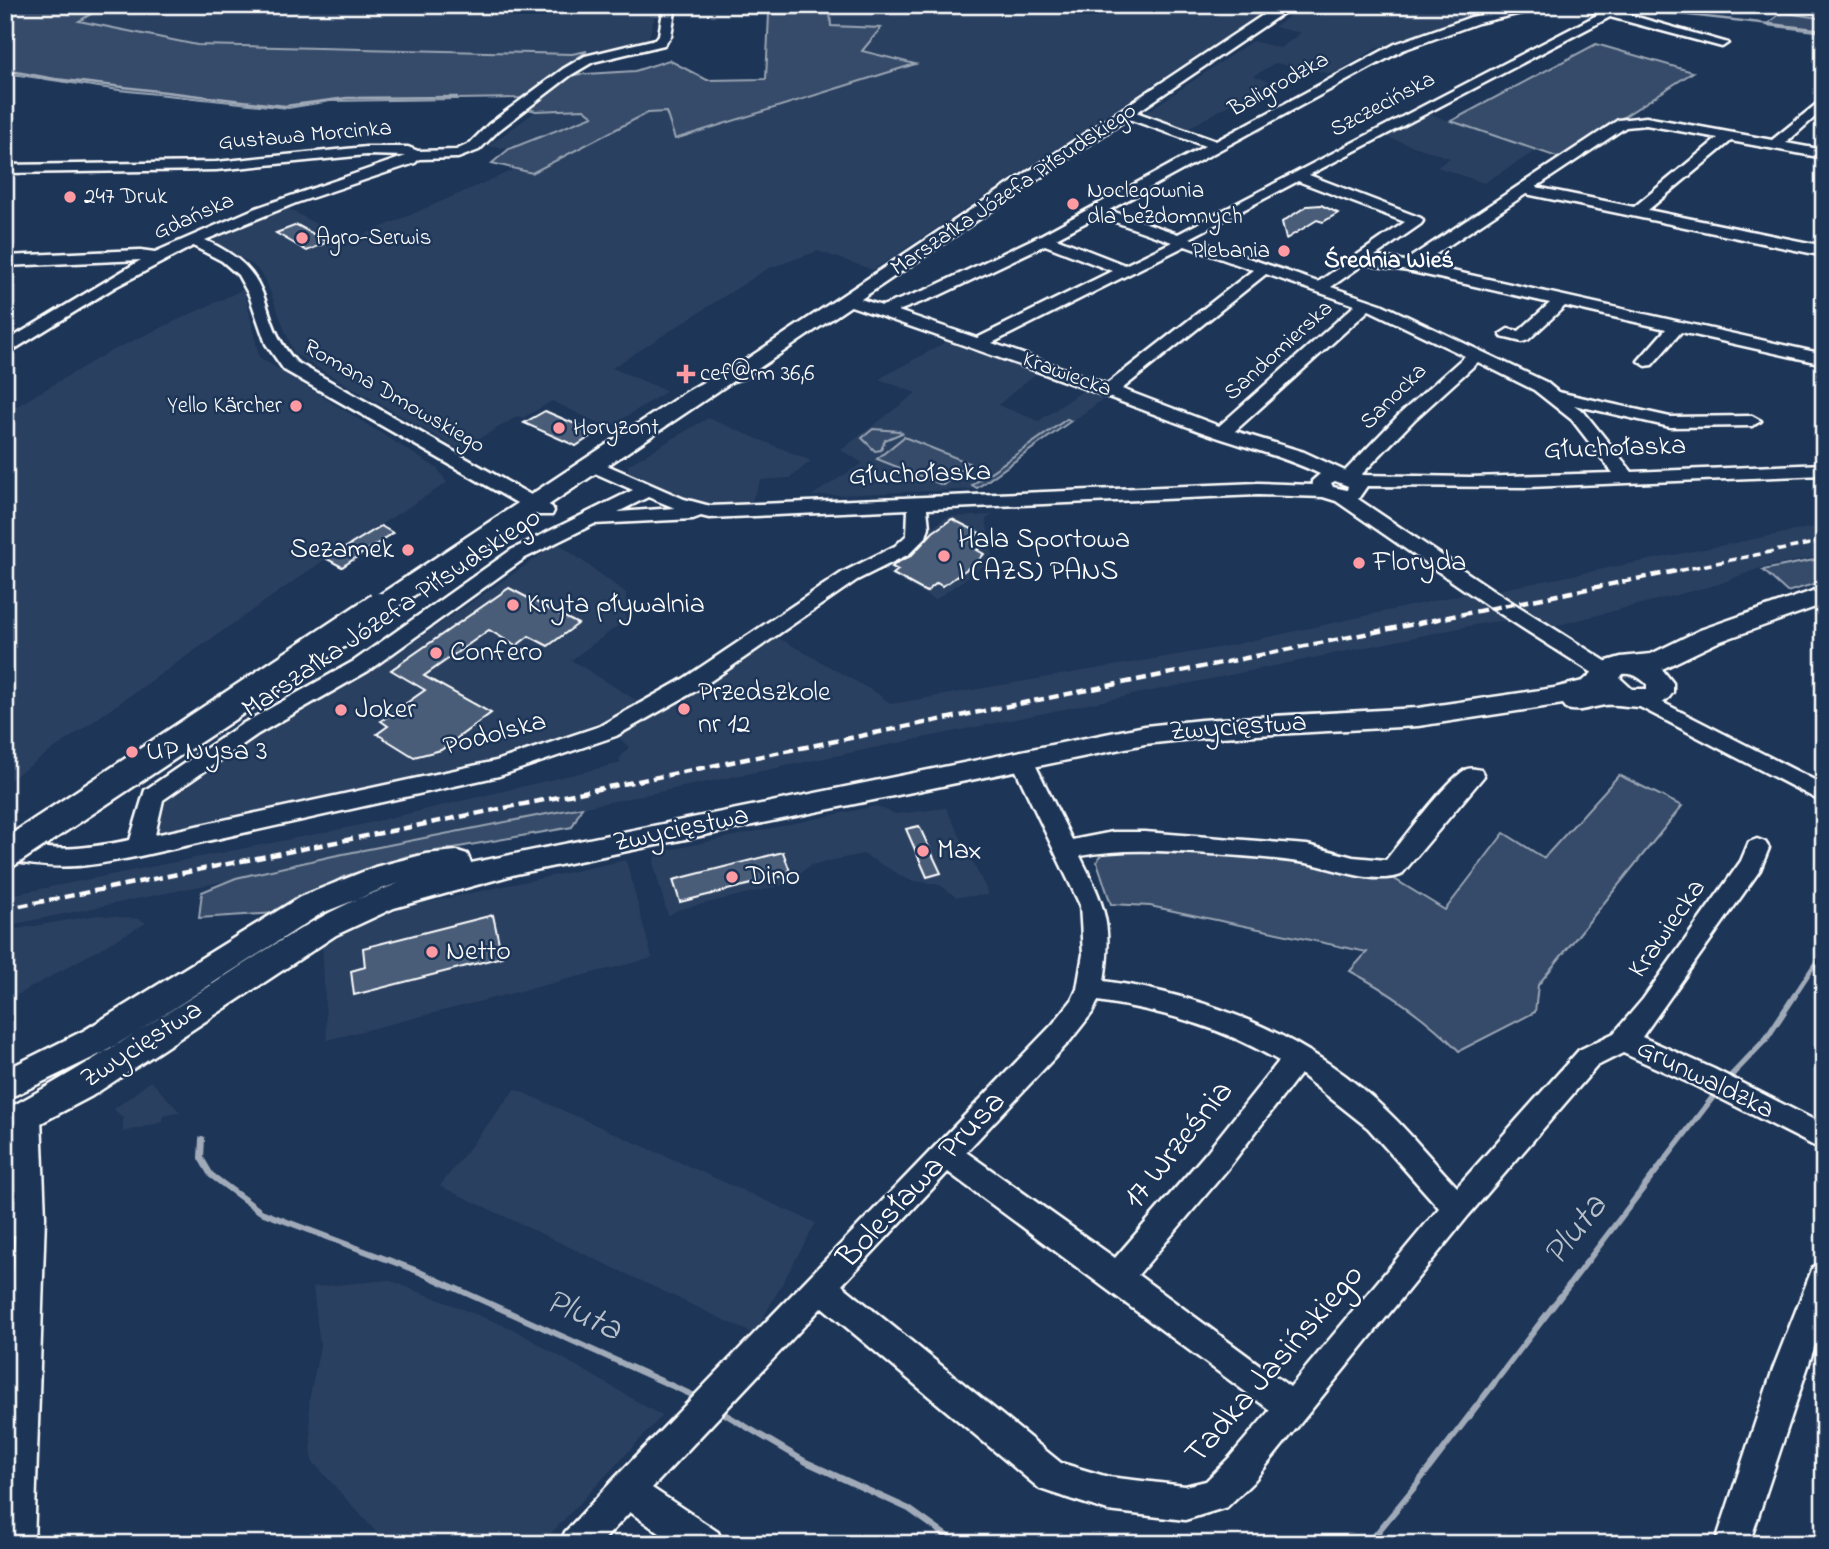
<svg xmlns="http://www.w3.org/2000/svg" width="1829" height="1549" font-family="'Indie Flower',sans-serif">
<rect width="100%" height="100%" fill="#1d3557"/>
<filter id="ink" filterUnits="userSpaceOnUse"><feTurbulence type="fractalNoise" baseFrequency=".0143" numOctaves="2"/><feDisplacementMap in="SourceGraphic" scale="14" xChannelSelector="R" yChannelSelector="G"/><feConvolveMatrix kernelMatrix="1 2 1 2 8 2 1 2 1" color-interpolation-filters="sRGB"/></filter>
<g filter="url(#ink)">
<g fill="#2a4161">
<polygon points="107,5 658,5 648,40 572,54 197,45 78,21"/>
<polygon points="830,5 1273,5 873,270 818,251 767,269 612,368 667,391 608,428 552,401 523,418 518,416 460,450 294,354 265,278 254,266 210,238 286,207 348,242 518,168 532,173 647,113 666,112 676,139 913,64 862,51 881,29 830,26"/>
<polygon points="1306,5 1518,5 1473,15 1375,49 1333,74 1275,63 1254,76 1270,81 1177,135 1135,120 1252,41 1280,48 1301,33 1274,27"/>
<polygon points="585,109 594,116 509,149 488,146 536,111"/>
<polygon points="1427,113 1537,150 1484,183 1437,167 1450,158 1383,136"/>
<polygon points="244,289 259,357 438,469 447,483 327,558 5,783 5,413 107,353"/>
<polygon points="946,342 1030,370 1040,370 998,405 1039,421 1088,387 1109,395 978,489 811,496 863,463 841,450 916,393 879,379"/>
<polygon points="708,418 811,461 790,478 761,480 750,504 717,505 691,500 628,472 628,465"/>
<polygon points="993,515 986,519 993,559 935,600 879,569 913,548 926,532 947,517"/>
<polygon points="1824,525 1824,555 1757,569 1719,584 1551,627 1493,591"/>
<polygon points="558,543 626,593 626,620 571,660 639,702 605,720 553,742 501,758 157,832 165,794 256,732 355,682"/>
<polygon points="1469,593 1510,620 1484,623 5,926 5,896 356,826 621,763 619,759 629,747 617,736 683,700 777,637 878,694 891,704 1223,647"/>
<polygon points="875,806 896,814 946,808 989,895 956,897 940,885 909,880 863,854 811,865 784,885 677,910 668,916 654,866 655,853"/>
<polygon points="626,860 652,958 327,1040 322,942 406,907"/>
<polygon points="98,915 140,919 146,923 5,1002 5,931"/>
<polygon points="151,1081 180,1112 163,1116 163,1122 123,1132 123,1118 114,1109"/>
<polygon points="515,1089 816,1223 754,1334 440,1186"/>
<polygon points="389,1280 513,1329 662,1416 541,1544 387,1544 312,1461 309,1401 320,1346 313,1287"/>
</g>
<g fill="#364b69" stroke="#9aa5b4" stroke-width="2">
<polygon points="5,5 107,5 79,21 197,45 572,54 587,51 521,98 330,101 288,108 119,90 5,73"/>
<polygon points="1782,12 1824,19 1824,32 1766,25"/>
<polygon points="830,13 831,26 881,28 862,51 915,64 675,139 666,112 647,113 532,173 492,163 509,149 593,116 584,109 536,111 524,108 570,75 635,71 669,60 707,80 766,79 769,14"/>
<polygon points="1596,44 1693,72 1560,158 1451,121"/>
<polygon points="1067,419 1071,421 977,488 972,485"/>
<polygon points="873,429 899,431 902,433 885,440 881,450 875,451 862,438"/>
<polygon points="904,437 969,463 943,485 877,459"/>
<polygon points="1824,558 1824,581 1787,592 1763,570"/>
<path d="M1619,775L1682,806L1538,985L1535,1012L1459,1051C1429,1020 1388,991 1350,971L1367,952L1150,906L1111,904L1097,862L1104,848L1254,852L1391,877L1445,910L1504,833L1544,858Z"/>
<polygon points="582,807 572,827 408,856 343,877 277,913 199,918 202,892 236,878 333,856"/>
</g>
<g fill="none" stroke-linecap="round" stroke-linejoin="round">
<g stroke="#a0aab8" stroke-width="2.5">
<polyline points="1555,7 1584,8"/>
<polyline points="1599,7 1627,8"/>
<polyline points="1634,9 1824,30"/>
<polyline points="5,70 55,79 285,106 347,98 457,97"/>
</g>
<polyline stroke="#a0aab8" stroke-width="4.5" points="1794,996 1824,950"/>
<g stroke="#a0aab8" stroke-width="6">
<polyline points="1726,1081 1766,1039 1795,995"/>
<polyline points="202,1139 201,1158 211,1175 261,1212 415,1270 699,1398"/>
<polyline points="718,1410 806,1462 909,1509 958,1544"/>
<polyline points="1368,1544 1417,1484 1716,1093"/>
</g>
</g>
<g fill="#4a5d79" stroke="#fff" stroke-width="2">
<polygon points="1321,205 1338,213 1323,222 1317,220 1286,239 1282,222 1307,206"/>
<polygon points="297,225 328,242 307,251 276,233"/>
<polygon points="545,411 596,433 576,446 524,423"/>
<polygon points="952,519 980,533 969,540 981,547 977,550 984,554 978,561 946,584 942,586 937,583 926,592 893,574 898,570 892,567 896,563 911,556 933,532"/>
<polygon points="381,526 393,533 342,567 327,559"/>
<polygon points="509,588 578,624 548,646 529,636 516,646 489,630 424,676 491,713 441,750 414,757 377,734 388,726 381,721 425,690 391,670"/>
<polygon points="919,826 941,873 927,877 906,829"/>
<polygon points="783,852 791,874 680,902 673,880"/>
<polygon points="493,915 502,957 354,995 351,971 365,967 363,948"/>
</g>
<g fill="none" stroke-linecap="round" stroke-linejoin="round">
<defs>
<g id="minor">
<path d="M664,5H676L671,36L664,45L593,62L571,75L499,130L479,150L458,158L419,159L415,163L296,203L205,240C284,276 252,313 296,362L552,507L554,511L552,515H538L284,370L266,344L249,295L238,275L222,261L193,246L115,287L5,355V342L141,260L5,266V256L140,250L155,252L256,208L406,156L366,155L216,170L5,173V165L216,162L366,147H408L418,151L456,150L469,144L489,124L563,69L585,56L656,39L659,35Z"/>
<path d="M1532,5H1557L1478,23L1403,50L1109,210L1178,234L1599,14L1576,5H1595L1728,43L1722,47L1610,17L1309,175L1421,218L1423,221L1421,224L1375,256L1405,261L1618,120L1646,117L1772,140L1824,98V109L1786,143L1824,150V158L1731,141L1648,210L1824,246V256L1526,194L1421,264L1824,354V364L1681,332L1652,365L1646,366L1638,361L1666,329L1565,306L1528,340L1522,342L1502,337L1500,334L1508,329L1519,331L1550,303L1408,271L1364,264L1331,287L1381,304L1546,382L1558,392L1670,417L1752,416L1761,421L1752,426L1670,427L1574,405L1584,412L1632,472L1824,464V475L1529,487L1367,486L1358,499L1502,596L1615,667L1618,672L1615,677H1599L1488,606L1336,501L1323,497L1258,495L927,509L929,527L926,537L909,554L857,580L699,689L616,736L499,776L140,856C86,867 60,871 5,860V842C56,852 80,850 130,840L145,790L242,724L354,661L511,550L633,490L588,470L585,466L588,462H600L684,499L710,506L1258,483L1313,485L1312,481L1320,474C1281,455 1239,446 1199,431C1081,386 962,344 842,303L840,300L848,295L882,306L928,289L1039,236L1205,146L1123,117V111H1133L1216,141L1395,44L1471,17ZM1646,125L1718,138L1634,207L1536,187L1626,127ZM1298,181L1405,222L1318,282L1190,238ZM1098,216L1172,242L1125,265L1056,238ZM1045,245L1112,271L977,338L898,311L940,295ZM1185,246L1253,270L1107,384L992,343ZM1266,274L1355,305L1219,426L1122,389ZM1369,310L1465,356L1402,412L1345,471L1304,452L1235,431ZM1478,362L1534,390L1572,420L1613,473L1470,477L1361,475L1414,420ZM1335,481L1348,486L1347,490L1333,487L1331,483ZM648,497L675,508L618,512ZM908,509L907,535L895,546L843,572L683,679L600,726L496,761L155,835L163,800L258,734L368,671L525,558L594,524L693,519L701,516L709,518Z"/>
<polygon points="1644,693 1824,785 1824,803 1636,705 1633,700 1636,695"/>
<path d="M1022,752L1030,754L1033,760L1072,840L1113,832H1145L1307,845L1353,857L1386,860C1403,839 1445,782 1465,770C1470,767 1475,769 1481,770L1484,776L1401,875C1370,885 1336,868 1306,863C1274,858 1241,856 1209,854C1165,851 1124,848 1080,856C1105,906 1113,925 1104,981C1210,996 1312,1037 1389,1113C1413,1136 1434,1163 1457,1187L1579,1050L1614,1033L1643,999L1741,861L1749,842L1757,839L1765,842L1769,848L1760,870L1642,1037L1714,1069L1824,1125V1151L1694,1085L1623,1053L1597,1066L1468,1216L1253,1482L1227,1507L1185,1520L1108,1511L1052,1493L1040,1489L822,1307L652,1488L718,1532L723,1544H675L630,1512L600,1544H560L565,1532L616,1477L1052,1025L1072,1000L1077,989L1083,954L1080,905L1011,760L1014,754ZM1098,1001C1163,1011 1222,1027 1279,1061L1206,1153L1115,1258L966,1152L1070,1041L1092,1013ZM1300,1074L1368,1128L1439,1208L1290,1387L1138,1275L1226,1171ZM948,1172L1270,1410L1229,1458L1206,1481L1185,1486L1108,1477L1061,1463L842,1285Z"/>
<polygon points="27,1105 37,1109 41,1117 45,1217 34,1544 5,1544 5,1434 15,1235 5,1237 5,1211 15,1208 13,1117 17,1109"/>
<polygon points="1824,1263 1824,1318 1749,1544 1715,1544 1773,1369 1813,1267"/>
</g>
<g id="major">
<polygon points="1278,5 1295,5 746,377 733,381 702,402 388,613 379,615 370,613 366,607 370,601 686,392 719,373 732,369"/>
<path d="M1824,587V604L1718,642L1662,669L1673,683V692C1658,717 1629,703 1605,705C1591,707 1580,713 1567,709L1563,704L1418,726L1201,738L1145,744L516,874L394,908L336,935L92,1096L5,1142V1110C78,1071 146,1026 216,982C275,944 332,905 399,883L322,913L109,1050L5,1100V1070L85,1030L300,897L375,867L426,854L457,851L467,854L471,863L1145,726L1201,720L1418,708L1554,688L1583,681L1604,662L1621,657L1651,654L1700,630ZM1623,674C1633,673 1639,677 1647,684V689H1632L1620,678Z"/>
</g>
</defs>
<use href="#minor" stroke="#fff" stroke-width="5"/>
<use href="#major" stroke="#fff" stroke-width="5"/>
<use href="#minor" fill="#1d3557" fill-rule="evenodd"/>
<use href="#major" fill="#1d3557" fill-rule="evenodd"/>
<polyline stroke="#fff" stroke-width="3.5" stroke-dasharray="8 4.5" stroke-linecap="butt" points="1667,573 1824,541"/>
<polyline stroke="#fff" stroke-width="4.5" stroke-dasharray="10 5" stroke-linecap="butt" points="5,909 1676,571"/>
<defs>
<polyline id="major-bridge" points="5,855 379,607"/>
</defs>
<use href="#major-bridge" stroke="#fff" stroke-width="33" stroke-linecap="butt"/>
<use href="#major-bridge" stroke="#1d3557" stroke-width="28"/>
</g>
</g>
<g fill="#ff9aa2" stroke="#1d3557" stroke-width="2.5">
<circle cx="70" cy="197" r="7"/>
<circle cx="1073" cy="204" r="7"/>
<circle cx="302" cy="238" r="7"/>
<circle cx="1284" cy="251" r="7"/>
<path d="M682.5 363.5h7v7h7v7h-7v7h-7v-7h-7v-7h7z"/>
<circle cx="296" cy="406" r="7"/>
<circle cx="559" cy="428" r="7"/>
<circle cx="408" cy="550" r="7"/>
<circle cx="944" cy="556" r="7"/>
<circle cx="1359" cy="563" r="7"/>
<circle cx="513" cy="605" r="7"/>
<circle cx="436" cy="653" r="7"/>
<circle cx="684" cy="709" r="7"/>
<circle cx="341" cy="710" r="7"/>
<circle cx="132" cy="752" r="7"/>
<circle cx="923" cy="851" r="7"/>
<circle cx="732" cy="877" r="7"/>
<circle cx="432" cy="952" r="7"/>
</g>
<g text-anchor="middle" dominant-baseline="central" stroke-width="5" stroke-linejoin="round" paint-order="stroke">
<g font-size="23" fill="#fff" stroke="#1d3557">
<text transform="translate(1279 85) rotate(-29)">Baligrodzka</text>
<text transform="translate(1383 105) rotate(-28)">Szczecińska</text>
<text transform="translate(305 136) rotate(-5)">Gustawa Morcinka</text>
<text transform="translate(1014 190) rotate(-34)">Marszałka Józefa Piłsudskiego</text>
<text transform="translate(194 217) rotate(-24)">Gdańska</text>
<text transform="translate(1279 351) rotate(-42)">Sandomierska</text>
<text transform="translate(1067 375) rotate(20)">Krawiecka</text>
<text transform="translate(394 397) rotate(30)">Romana Dmowskiego</text>
<text transform="translate(1394 397) rotate(-45)">Sanocka</text>
</g>
<g font-size="23" fill="#fff" stroke="#1d3557" text-anchor="start">
<text x="1087" y="191">Noclegownia<tspan x="1087" dy="26">dla bezdomnych</tspan></text>
<text x="84" y="197">247 Druk</text>
<text x="316" y="238">Agro-Serwis</text>
<text x="1270" y="251" text-anchor="end">Plebania</text>
<text x="700" y="374">cef@rm 36,6</text>
<text x="282" y="406" text-anchor="end">Yello Kärcher</text>
<text x="573" y="428">Horyzont</text>
</g>
<g font-size="24" font-weight="bold" fill="#fff" stroke="#1d3557">
<text x="1389" y="261">Średnia Wieś</text>
</g>
<g font-size="28" fill="#fff" stroke="#1d3557">
<text transform="translate(1615 449) rotate(-2)">Głuchołaska</text>
<text transform="translate(920 475) rotate(-2)">Głuchołaska</text>
<text transform="translate(392 614) rotate(-34)">Marszałka Józefa Piłsudskiego</text>
<text transform="translate(1238 728) rotate(-4)">Zwycięstwa</text>
<text transform="translate(495 735) rotate(-15)">Podolska</text>
<text transform="translate(681 830) rotate(-12)">Zwycięstwa</text>
<text transform="translate(1668 929) rotate(-55)">Krawiecka</text>
<text transform="translate(142 1045) rotate(-33)">Zwycięstwa</text>
<text transform="translate(1705 1080) rotate(26)">Grunwaldzka</text>
</g>
<g font-size="28" fill="#fff" stroke="#1d3557" text-anchor="start">
<text x="958" y="540">Hala Sportowa<tspan x="958" dy="32">I (AZS) PANS</tspan></text>
<text x="394" y="550" text-anchor="end">Sezamek</text>
<text x="1373" y="563">Floryda</text>
<text x="527" y="605">Kryta pływalnia</text>
<text x="450" y="653">Confero</text>
<text x="698" y="693">Przedszkole<tspan x="698" dy="32">nr 12</tspan></text>
<text x="355" y="710">Joker</text>
<text x="146" y="752">UP Nysa 3</text>
<text x="937" y="851">Max</text>
<text x="746" y="877">Dino</text>
<text x="446" y="952">Netto</text>
</g>
<g font-size="33" fill="#fff" stroke="#1d3557">
<text transform="translate(1179 1145) rotate(-51)">17 Września</text>
<text transform="translate(922 1180) rotate(-47)">Bolesława Prusa</text>
<text transform="translate(1275 1365) rotate(-49)">Tadka Jasińskiego</text>
</g>
<g font-size="37" font-style="italic" fill="#b8c0ca" stroke="#1d3557">
<text transform="translate(1576 1231) rotate(-52)">Pluta</text>
<text transform="translate(583 1316) rotate(24)">Pluta</text>
</g>
</g>
<rect width="1829" height="1549" fill="none" stroke="#1d3557" stroke-width="28"/>
<rect x="14" y="14" width="1801" height="1521" fill="none" stroke="#fff" stroke-width="2.5" filter="url(#ink)"/>
</svg>
